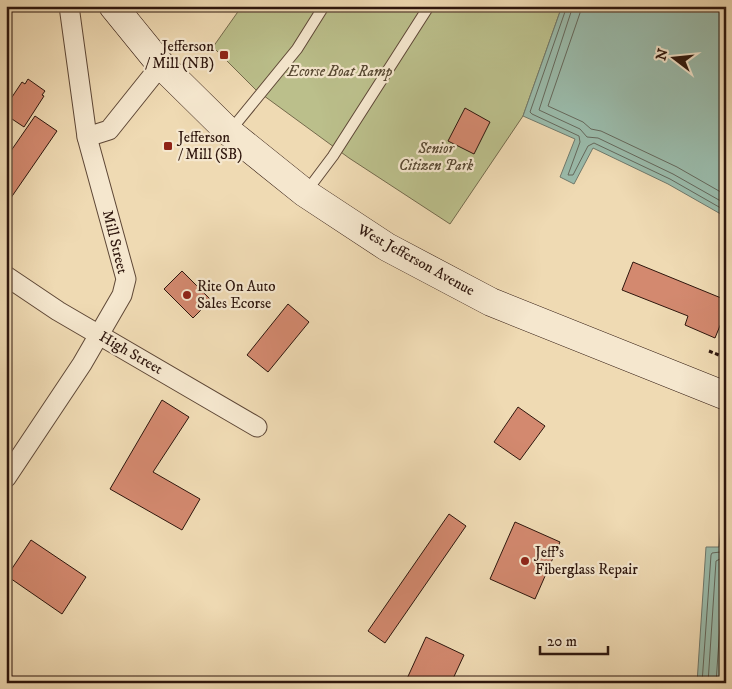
<svg xmlns="http://www.w3.org/2000/svg" width="732" height="689" font-family="'IM FELL DW Pica',serif">
<rect width="100%" height="100%" fill="#efdab3"/>
<filter id="stains"><feTurbulence type="fractalNoise" baseFrequency=".004" numOctaves="4"/><feColorMatrix values="0 0 0 0 .2 0 0 0 0 .09 0 0 0 0 .02 0 0 0 .5 -.17"/></filter>
<radialGradient id="worn" r=".72"><stop offset=".6" stop-color="#630" stop-opacity="0"/><stop offset="1" stop-color="#630" stop-opacity=".3"/></radialGradient>
<polygon fill="#bbbf8b" stroke="#746a4c" points="242,6 562,6 523,116 450,224 349,158 256,90 213,47"/>
<g fill="#9abbab" stroke="#6f796c">
<polygon points="562,6 726,6 726,217 668,184 593,148 574,184 560,177 575,139 523,116"/>
<polygon points="726,478 726,683 697,683 706,547 719,547"/>
</g>
<g fill="none" stroke-linecap="round" stroke-linejoin="round">
<g stroke="#64685c" stroke-width="1">
<polyline points="567,6 530,112 532,114 579,136 580,142 568,175 573,175 588,146 594,143 670,179 726,211"/>
<polyline points="573,6 539,110 580,129 587,137 598,138 673,174 726,204"/>
<polyline points="580,6 580,13 548,106 583,122 591,129 601,131 677,167 726,195"/>
<polyline points="702,683 711,555 712,553 720,552 724,550 726,529"/>
<polyline points="708,683 716,561 726,556"/>
<polyline points="716,683 724,567 726,565"/>
</g>
</g>
<g fill="#d3896f" stroke="#2e160d">
<polygon points="28,79 45,91 42,95 44,96 24,127 6,115 6,106 22,82 25,84"/>
<polygon points="465,108 490,122 474,154 448,141"/>
<polygon points="35,116 57,131 6,205 6,158"/>
<polygon points="633,262 726,300 726,311 715,338 685,325 688,316 622,290"/>
<polygon points="182,271 211,300 193,318 164,289"/>
<polygon points="288,304 309,322 268,372 247,355"/>
<polygon points="162,400 189,417 153,472 200,499 182,530 110,489"/>
<polygon points="518,407 545,426 520,460 494,442"/>
<polygon points="449,514 466,526 385,643 368,631"/>
<polygon points="515,522 560,542 535,599 490,579"/>
<polygon points="31,540 86,577 62,614 7,576"/>
<polygon points="426,637 464,655 451,683 405,683"/>
</g>
<g fill="none" stroke-linecap="round" stroke-linejoin="round">
<defs>
<g id="service">
<polyline points="230,131 297,49 324,6"/>
<polyline points="306,192 333,156 429,6"/>
</g>
<g id="minor">
<polyline points="87,137 109,130 161,65"/>
<polyline points="6,276 58,311 257,427"/>
<polyline points="6,478 82,364 122,295 126,279 87,137 69,6"/>
</g>
<polyline id="secondary" points="113,6 161,65 229,132 305,193 387,247 491,302 726,396"/>
</defs>
<use href="#service" stroke="#5e4736" stroke-width="12"/>
<use href="#minor" stroke="#5e4736" stroke-width="21"/>
<use href="#secondary" stroke="#2e160d" stroke-width="29"/>
<polyline stroke="#2e160d" stroke-width="3" stroke-dasharray="4 2.5" stroke-linecap="butt" points="709,351 726,358"/>
<use href="#service" stroke="#f5e7ce" stroke-width="10"/>
<use href="#minor" stroke="#f5e7ce" stroke-width="19"/>
<use href="#secondary" stroke="#f5e7ce" stroke-width="28"/>
</g>
<g fill="#8f2418" stroke="#f5e7ce" stroke-width="2">
<rect x="219" y="50" width="10" height="10" rx="2.5"/>
<rect x="163" y="141" width="10" height="10" rx="2.5"/>
<circle cx="187" cy="295" r="5"/>
<circle cx="525" cy="561" r="5"/>
</g>
<g text-anchor="middle" dominant-baseline="central" stroke-width="4.5" stroke-linejoin="round" paint-order="stroke">
<g font-size="15" fill="#2e160d" stroke="#f5e7ce" text-anchor="start">
<text x="214" y="46" text-anchor="end">Jefferson<tspan x="214" dy="17">/ Mill (NB)</tspan></text>
<text x="178" y="137">Jefferson<tspan x="178" dy="17">/ Mill (SB)</tspan></text>
<text x="197" y="286">Rite On Auto<tspan x="197" dy="17">Sales Ecorse</tspan></text>
<text x="535" y="552">Jeff's<tspan x="535" dy="17">Fiberglass Repair</tspan></text>
</g>
<g font-size="15" font-style="italic" fill="#584933" stroke="#f5e7ce">
<text x="340" y="71">Ecorse Boat Ramp</text>
<text x="436" y="148">Senior<tspan x="436" dy="17">Citizen Park</tspan></text>
</g>
<g font-size="15" fill="#2e160d" stroke="#f5e7ce">
<text transform="translate(115 242) rotate(76)">Mill Street</text>
<text transform="translate(416 260) rotate(29)">West Jefferson Avenue</text>
<text transform="translate(131 353) rotate(30)">High Street</text>
</g>
</g>
<rect width="732" height="689" fill="none" stroke="#efdab3" stroke-width="25"/>
<rect x="8" y="8" width="717" height="674" fill="none" stroke="#2e160d" stroke-width="2.5"/>
<rect x="12" y="12" width="707" height="664" fill="none" stroke="#2e160d"/>
<g transform="translate(674 58) rotate(286)" stroke="#f5e7ce" stroke-width="4" paint-order="stroke">
<path d="M0-4L9 19L0 12L-9 19Z" fill="#2e160d"/>
<text y="-8" font-size="14" font-weight="bold" text-anchor="middle" fill="#2e160d">N</text>
</g>
<path d="M540 646v8h68v-8" fill="none" stroke="#2e160d" stroke-width="2.5"/>
<text x="547" y="646" font-size="15" fill="#2e160d" stroke="#f5e7ce" stroke-width="4" paint-order="stroke">20 m</text>
<rect width="100%" height="100%" filter="url(#stains)"/>
<rect width="100%" height="100%" fill="url(#worn)"/>
</svg>
